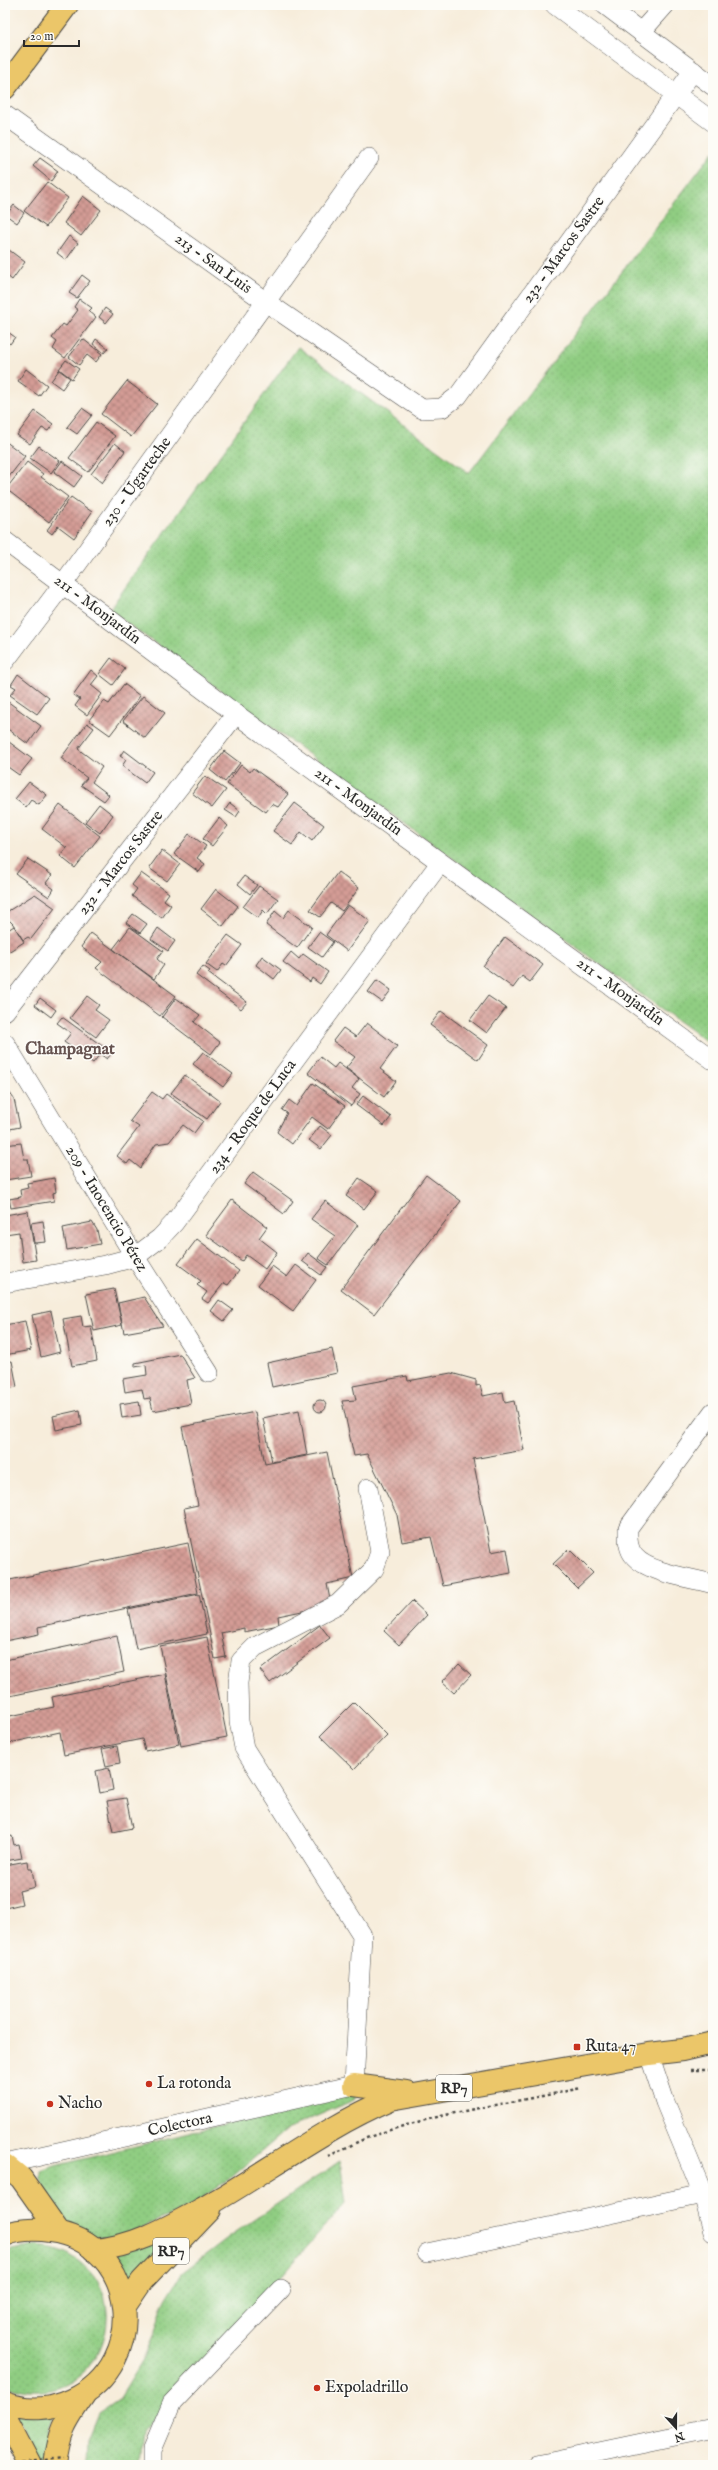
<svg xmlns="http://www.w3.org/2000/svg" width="718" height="2470" font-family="'IM FELL English',serif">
<defs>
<pattern id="grass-dots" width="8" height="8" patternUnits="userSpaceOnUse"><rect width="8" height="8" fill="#90cd82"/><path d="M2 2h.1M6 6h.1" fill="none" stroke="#7cb070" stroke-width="1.8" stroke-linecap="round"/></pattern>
<pattern id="building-cross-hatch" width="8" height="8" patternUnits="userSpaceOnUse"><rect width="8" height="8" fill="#d49c95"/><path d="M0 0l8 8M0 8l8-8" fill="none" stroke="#ac7f7a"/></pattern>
</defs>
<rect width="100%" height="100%" fill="#fdfcf7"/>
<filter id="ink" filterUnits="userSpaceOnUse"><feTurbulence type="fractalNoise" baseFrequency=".025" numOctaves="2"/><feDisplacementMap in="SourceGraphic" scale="8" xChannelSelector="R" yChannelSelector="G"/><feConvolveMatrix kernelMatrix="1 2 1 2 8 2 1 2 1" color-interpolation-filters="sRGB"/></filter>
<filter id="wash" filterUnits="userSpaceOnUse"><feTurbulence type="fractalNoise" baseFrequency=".012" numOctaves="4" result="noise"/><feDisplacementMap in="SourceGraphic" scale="16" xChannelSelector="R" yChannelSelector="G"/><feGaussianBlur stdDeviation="0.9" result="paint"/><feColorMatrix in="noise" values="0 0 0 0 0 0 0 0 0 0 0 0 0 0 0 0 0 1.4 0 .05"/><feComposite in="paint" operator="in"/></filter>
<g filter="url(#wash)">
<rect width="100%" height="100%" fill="#f7eddb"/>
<g fill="url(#grass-dots)" stroke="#5e7c56">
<polygon points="713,152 713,1046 109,610 298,347 469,473"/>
<polygon points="359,2091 354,2100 289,2128 225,2183 181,2211 117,2238 94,2237 79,2233 61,2217 50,2205 42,2187 42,2171 55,2166"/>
<polygon points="340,2161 346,2203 143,2432 140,2465 86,2465 87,2440 98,2413 120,2398 142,2362 155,2332 163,2304 183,2272 230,2236"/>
<polygon points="203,2214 126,2287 110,2258"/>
<path d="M35,2246C42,2247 52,2247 59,2250C151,2286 99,2422 5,2385V2253L11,2250Z"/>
<polygon points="56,2413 49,2428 47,2465 38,2465 26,2432 14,2414"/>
</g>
<g id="blocks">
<g fill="url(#building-cross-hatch)">
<polygon points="40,158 58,171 51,181 33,166"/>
<polygon points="47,182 68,198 46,227 24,211"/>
<polygon points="83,196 101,210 81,236 64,223"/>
<polygon points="14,205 24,213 17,223 6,215"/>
<polygon points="69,236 78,243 66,260 57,253"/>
<polygon points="5,247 25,262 12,280 5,274"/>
<polygon points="82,275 90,281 77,298 69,293"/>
<polygon points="79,299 92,308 89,311 96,317 65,358 53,349 57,342 52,338 63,324 66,326 78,310 74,307"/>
<polygon points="105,308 113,314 106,323 99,317"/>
<polygon points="5,330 15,337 10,344 5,340"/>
<polygon points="83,339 102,354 96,362 87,355 79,365 69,357"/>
<polygon points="96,339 108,348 104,353 93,344"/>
<polygon points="66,360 79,369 72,379 59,369"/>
<polygon points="26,369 47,385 39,396 18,381"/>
<polygon points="59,370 70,378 62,389 51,381"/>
<polygon points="127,381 157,404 131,437 101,414"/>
<polygon points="82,408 92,415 77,434 67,427"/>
<polygon points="35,411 53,424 48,431 42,428 30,444 17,435"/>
<polygon points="96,422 115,436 88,472 69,458"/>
<polygon points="5,441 25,456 5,482"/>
<polygon points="115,443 125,451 102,483 91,474"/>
<polygon points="39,446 60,461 51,473 30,458"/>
<polygon points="62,461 82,476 74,487 54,472"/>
<polygon points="27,462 43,474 41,477 68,497 49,522 6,489"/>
<polygon points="71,497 92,512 74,538 58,526 52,534 47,530"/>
<polygon points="111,658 125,669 113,685 99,674"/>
<polygon points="91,670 98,676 91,685 102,694 87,715 75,706 80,699 73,695"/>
<polygon points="18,674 49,698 37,714 10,695 16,688 11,685"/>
<polygon points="124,684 140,696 110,735 89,720 104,701 109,704"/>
<polygon points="143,696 165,713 145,738 123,721"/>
<polygon points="7,701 41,726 28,744 5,727 5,704"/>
<polygon points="87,723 94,728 78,749 102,767 92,782 109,795 104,801 81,785 87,778 61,758"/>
<polygon points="5,739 32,759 19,775 5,765"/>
<polygon points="124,750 153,772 145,783 122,766 126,760 120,756"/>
<polygon points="224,751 240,763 225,782 210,770"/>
<polygon points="241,765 250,772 253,768 288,794 278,807 272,804 266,812 227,784"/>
<polygon points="205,776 226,790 212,808 192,793"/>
<polygon points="29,782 47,795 39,805 31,800 26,807 15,799"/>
<polygon points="230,803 240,811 236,817 225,810"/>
<polygon points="295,803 324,825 312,841 301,832 292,845 273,831"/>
<polygon points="99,804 113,815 100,833 85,822"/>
<polygon points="60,805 100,836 75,868 60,856 67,848 42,829"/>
<polygon points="219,818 228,826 212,846 203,839"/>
<polygon points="189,834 206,846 197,858 205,864 199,872 174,854"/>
<polygon points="162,850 180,864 167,881 149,868"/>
<polygon points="28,859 52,875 46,883 54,889 49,897 16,874"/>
<polygon points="338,872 359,888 342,911 331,903 320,917 310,910"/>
<polygon points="141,873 169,893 164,900 171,905 162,918 132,896 137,889 132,885"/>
<polygon points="244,876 257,885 250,894 238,884"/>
<polygon points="259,886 278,899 267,914 263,910 258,918 243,907"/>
<polygon points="216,889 238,906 223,926 201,909"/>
<polygon points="35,894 55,908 31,939 28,937 23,940 13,924 5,916 5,913"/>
<polygon points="348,905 370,921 347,951 326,935"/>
<polygon points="289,910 312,927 297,948 266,925 275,911 283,918"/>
<polygon points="133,914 147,924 140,933 126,923"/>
<polygon points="14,926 24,942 5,954 5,932"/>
<polygon points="130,927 163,951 157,959 164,965 154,979 113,949"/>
<polygon points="158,928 175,941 168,951 151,939"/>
<polygon points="319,932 333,942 322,957 308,947"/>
<polygon points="91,933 176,996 160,1016 96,968 102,962 81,947"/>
<polygon points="228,935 242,945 226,966 223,964 217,972 206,964"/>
<polygon points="505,937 543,965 530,982 522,976 513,988 483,966"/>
<polygon points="291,952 299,959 303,954 328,972 320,984 312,978 310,982 283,962"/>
<polygon points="262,956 281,970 274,979 256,965"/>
<polygon points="203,966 210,971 208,973 247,1002 241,1009 196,975"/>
<polygon points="377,980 391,990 382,1002 368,992"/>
<polygon points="87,996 99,1005 95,1010 109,1020 96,1037 70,1018"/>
<polygon points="488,996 506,1008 487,1033 470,1020"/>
<polygon points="40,998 56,1010 51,1017 35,1005"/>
<polygon points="176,998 200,1015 194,1022 220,1042 211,1054 162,1017"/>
<polygon points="441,1011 488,1045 478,1060 430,1025"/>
<polygon points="62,1017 112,1053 107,1059 100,1054 93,1063 64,1042 71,1033 57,1023"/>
<polygon points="367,1023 397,1046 380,1069 396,1081 384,1097 346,1068 355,1057 333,1041 343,1028 356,1037"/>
<polygon points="203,1052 233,1074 223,1087 193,1064"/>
<polygon points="320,1057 334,1068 338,1063 359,1079 352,1088 360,1094 351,1106 308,1073"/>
<polygon points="185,1075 220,1101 207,1119 171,1093"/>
<polygon points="313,1083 345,1106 328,1129 312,1117 292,1144 277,1132 287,1113 282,1110 289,1100 297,1106"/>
<polygon points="7,1089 14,1099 20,1127 5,1130 5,1090"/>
<polygon points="152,1092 162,1099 166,1094 203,1121 194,1133 183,1125 169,1142 156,1144 140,1168 130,1160 127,1164 117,1156 139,1127 130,1121"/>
<polygon points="363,1096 391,1117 384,1126 356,1105"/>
<polygon points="320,1126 332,1135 321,1149 309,1140"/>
<polygon points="21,1143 24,1159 28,1159 31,1176 5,1180 5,1145"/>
<polygon points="253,1172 293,1201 284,1214 244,1184"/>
<polygon points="426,1175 461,1201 374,1314 341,1289"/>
<polygon points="54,1178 56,1192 53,1193 54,1201 11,1208 9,1199 21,1197 20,1190 28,1188 27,1183"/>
<polygon points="359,1178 378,1191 364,1209 346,1196"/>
<polygon points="232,1200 267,1227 259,1238 277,1252 265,1269 246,1255 242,1261 206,1235"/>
<polygon points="325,1201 358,1225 328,1265 318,1258 335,1236 311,1219"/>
<polygon points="28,1211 36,1260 23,1262 19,1232 5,1234 5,1215"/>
<polygon points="43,1221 46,1242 34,1243 31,1223"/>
<polygon points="92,1222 97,1230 100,1244 67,1250 63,1228"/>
<polygon points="197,1239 239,1271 228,1285 224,1283 208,1303 202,1299 207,1292 197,1285 201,1281 178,1264"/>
<polygon points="308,1253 327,1267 321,1275 302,1261"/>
<polygon points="296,1265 316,1280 293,1311 258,1285 272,1266 287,1277"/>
<polygon points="114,1289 122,1325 94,1331 86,1294"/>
<polygon points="144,1297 163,1326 124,1333 118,1303"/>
<polygon points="219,1300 233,1310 224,1321 211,1311"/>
<polygon points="51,1311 60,1352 41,1357 32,1315"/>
<polygon points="81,1316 83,1327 91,1326 97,1361 72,1366 63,1319"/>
<polygon points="25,1321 31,1350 5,1355 5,1325"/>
<polygon points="332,1349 337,1373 272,1387 267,1363"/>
<polygon points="180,1354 195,1378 187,1380 191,1404 153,1411 150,1398 144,1399 142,1389 125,1392 123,1379 147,1375 146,1365 135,1367 135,1363"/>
<polygon points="12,1361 17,1387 5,1389 5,1362"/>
<polygon points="451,1373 476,1380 476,1386 480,1385 483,1396 503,1392 505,1403 514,1401 524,1450 473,1459 491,1552 507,1549 511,1573 443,1586 431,1537 402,1542 397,1515 367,1454 354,1456 342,1401 356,1400 353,1386 407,1376 408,1381"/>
<circle cx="320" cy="1406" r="6"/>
<polygon points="139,1401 141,1415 122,1418 120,1404"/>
<polygon points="80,1410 82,1425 56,1430 53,1416"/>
<polygon points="299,1410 307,1455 272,1462 263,1418"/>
<polygon points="255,1412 265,1464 327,1452 353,1578 327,1584 331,1605 278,1616 279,1625 244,1632 244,1628 221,1633 226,1657 215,1659 184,1508 198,1505 182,1427"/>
<polygon points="188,1543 198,1593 38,1627 39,1634 5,1641 5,1581"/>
<polygon points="569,1549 593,1573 577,1588 553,1564"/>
<polygon points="199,1594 207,1634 136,1649 128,1609"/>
<polygon points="412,1601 427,1615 399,1645 384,1631"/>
<polygon points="320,1625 330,1638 270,1683 260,1670"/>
<polygon points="117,1636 124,1672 5,1697 5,1660"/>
<polygon points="207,1637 227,1737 181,1746 160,1646"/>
<polygon points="459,1664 471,1675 454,1693 442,1682"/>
<polygon points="165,1674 179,1744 145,1751 142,1739 64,1755 60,1732 5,1744 5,1717 54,1707 52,1697"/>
<polygon points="354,1702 387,1735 354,1769 320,1736"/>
<polygon points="117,1746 120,1763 106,1766 102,1749"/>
<polygon points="109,1768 113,1790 100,1793 96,1771"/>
<polygon points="126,1798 132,1828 113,1832 107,1801"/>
<polygon points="12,1836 14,1845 19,1844 22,1858 5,1861 5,1838"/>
<polygon points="27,1861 28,1869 32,1869 35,1887 19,1891 22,1904 5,1908 5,1865"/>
</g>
</g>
</g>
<g filter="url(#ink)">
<use href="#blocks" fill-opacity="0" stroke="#4a4845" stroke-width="1"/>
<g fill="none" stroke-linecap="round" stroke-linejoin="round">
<defs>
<g id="minor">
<polyline points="555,5 713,122"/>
<polyline points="605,5 713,86"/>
<polyline points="641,32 665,5"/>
<polyline points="5,115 266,302 422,409 442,408 458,396 693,71"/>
<polyline points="5,541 236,714 713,1060"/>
<polyline points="5,661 63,584 369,158"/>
<polyline points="5,1011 236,714"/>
<polyline points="5,1043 135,1257 209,1373"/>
<polyline points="5,1283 105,1265 135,1257 160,1238 174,1223 440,863"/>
<path d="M713,1412L628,1528C628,1537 627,1549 635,1557C649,1573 692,1578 713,1584"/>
<polyline points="649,2054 665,2102 703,2194 713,2232"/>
<polyline points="5,2164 354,2085 362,1935 244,1748 239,1721 238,1683 241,1661 255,1647 338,1604 374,1569 380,1552 368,1488"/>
<polyline points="427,2253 703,2194"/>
<polyline points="152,2465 152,2450 172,2403 281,2289"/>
<polyline points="537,2465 713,2428"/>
</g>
<g id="major">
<polyline points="5,88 67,5"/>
<polyline points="354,2085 406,2092"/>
<polyline points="5,2165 21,2178 59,2232"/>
<path d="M5,2235C19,2229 35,2229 50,2231C138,2242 152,2363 72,2400C51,2410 27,2411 5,2403"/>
<path d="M94,2250C132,2247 165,2229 198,2211C263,2175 323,2128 391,2099L649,2054L683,2050L713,2043"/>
<polyline points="125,2306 142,2281 210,2210"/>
<polyline points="5,2417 30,2465"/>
<path d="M55,2465C59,2432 65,2422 84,2395"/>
</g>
</defs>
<use href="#minor" stroke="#4a4845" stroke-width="20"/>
<use href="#major" stroke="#4a4845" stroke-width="24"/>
<g stroke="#4a4845" stroke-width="2.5" stroke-dasharray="3 3" stroke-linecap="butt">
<polyline points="690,2070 713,2070"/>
<path d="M328,2156C345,2149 361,2139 378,2134C444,2111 514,2103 581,2088"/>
</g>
<use href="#minor" stroke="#fff" stroke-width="19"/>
<use href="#major" stroke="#ebc669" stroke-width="22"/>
<polyline stroke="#4a4845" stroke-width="2.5" stroke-dasharray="3 3" stroke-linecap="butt" points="10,2464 64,2458"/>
</g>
</g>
<g fill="#c8321e" stroke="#fdfcf7" stroke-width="1.5">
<rect x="573" y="2043" width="8" height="8" rx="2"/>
<circle cx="149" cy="2084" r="4"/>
<circle cx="50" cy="2104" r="4"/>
<circle cx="317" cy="2388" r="4"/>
</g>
<g text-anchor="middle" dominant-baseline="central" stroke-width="3" stroke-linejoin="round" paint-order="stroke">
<g fill="#fdfcf7" stroke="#6a6a68" stroke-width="1">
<rect x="436" y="2075" width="36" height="26" rx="3"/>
<rect x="153" y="2238" width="36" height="26" rx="3"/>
</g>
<g font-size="15" font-weight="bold" fill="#2b2b2b">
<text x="454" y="2088">RP7</text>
<text x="171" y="2251">RP7</text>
</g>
<g font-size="16" fill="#2b2b2b" stroke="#fdfcf7">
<text transform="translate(564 250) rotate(-54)">232 - Marcos Sastre</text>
<text transform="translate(213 264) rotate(36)">213 - San Luis</text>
<text transform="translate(137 482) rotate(-54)">230 - Ugarteche</text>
<text transform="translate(97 610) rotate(37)">211 - Monjardín</text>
<text transform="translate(358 802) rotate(36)">211 - Monjardín</text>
<text transform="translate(121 863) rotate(-52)">232 - Marcos Sastre</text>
<text transform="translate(620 992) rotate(36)">211 - Monjardín</text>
<text transform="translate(253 1117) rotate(-54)">234 - Roque de Luca</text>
<text transform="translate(106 1209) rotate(59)">209 - Inocencio Pérez</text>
<text transform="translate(180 2125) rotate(-12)">Colectora</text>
</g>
<g font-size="16" fill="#2b2b2b" stroke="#fdfcf7" text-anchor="start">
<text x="585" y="2047">Ruta 47</text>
<text x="157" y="2084">La rotonda</text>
<text x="58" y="2104">Nacho</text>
<text x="325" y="2388">Expoladrillo</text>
</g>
<g font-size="17" font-weight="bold" fill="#665350" stroke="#fdfcf7">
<text x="70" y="1049">Champagnat</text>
</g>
</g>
<rect width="718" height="2470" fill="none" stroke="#fdfcf7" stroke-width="20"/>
<g transform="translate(676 2428) rotate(159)" stroke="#fdfcf7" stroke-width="3" paint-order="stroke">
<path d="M0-3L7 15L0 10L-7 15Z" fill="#2b2b2b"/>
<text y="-6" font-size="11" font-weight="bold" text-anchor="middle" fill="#2b2b2b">N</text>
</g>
<path d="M24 40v6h55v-6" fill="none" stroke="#2b2b2b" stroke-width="2"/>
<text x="30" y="40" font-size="12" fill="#2b2b2b" stroke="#fdfcf7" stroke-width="3" paint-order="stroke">20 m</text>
</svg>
